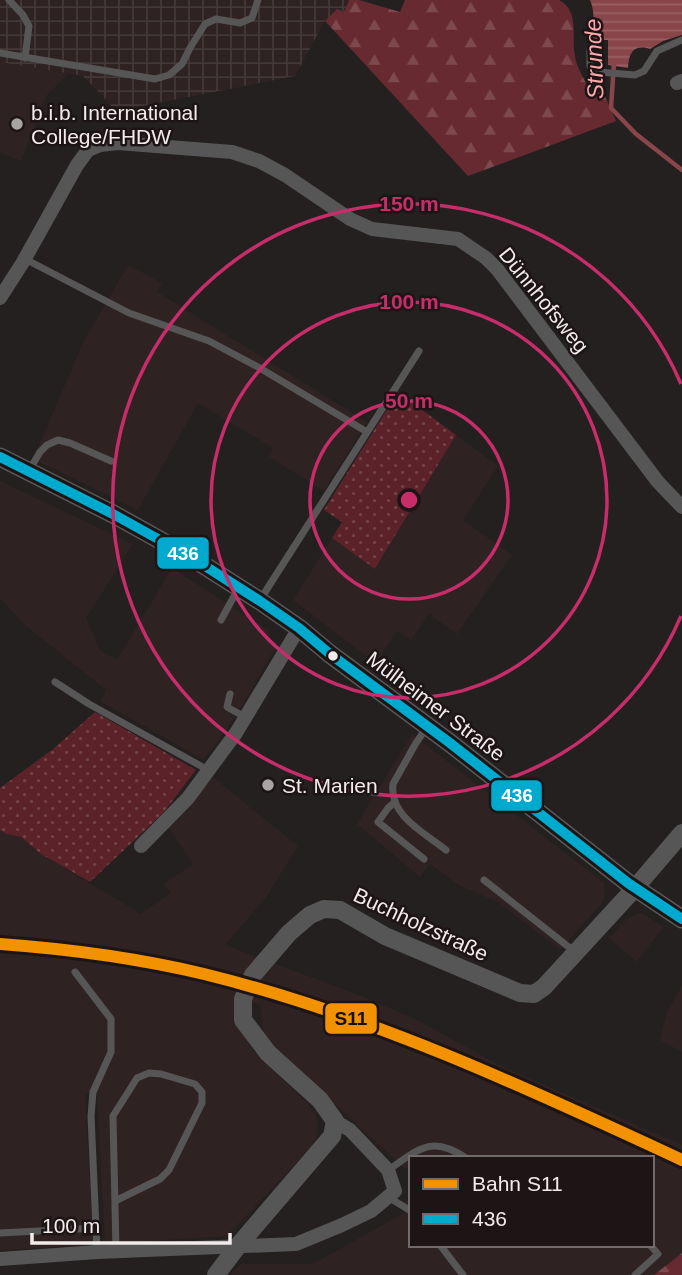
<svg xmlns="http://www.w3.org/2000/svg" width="682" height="1275" font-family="Helvetica,sans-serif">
<defs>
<pattern id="industrial-grid" width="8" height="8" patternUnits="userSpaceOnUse" patternTransform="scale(1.75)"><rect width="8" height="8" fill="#2f2223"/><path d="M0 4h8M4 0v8" fill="none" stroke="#433838"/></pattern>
<pattern id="grass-dots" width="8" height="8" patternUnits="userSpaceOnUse" patternTransform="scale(1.75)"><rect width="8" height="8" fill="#5b2329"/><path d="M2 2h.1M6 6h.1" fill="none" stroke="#734348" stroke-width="1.8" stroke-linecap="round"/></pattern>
<pattern id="forest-firs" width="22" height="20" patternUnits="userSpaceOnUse" patternTransform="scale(1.75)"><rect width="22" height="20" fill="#672a30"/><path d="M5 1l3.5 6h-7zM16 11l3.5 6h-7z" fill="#7d494e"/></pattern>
<pattern id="water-rules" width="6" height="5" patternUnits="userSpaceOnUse" patternTransform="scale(1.75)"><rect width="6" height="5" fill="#88454a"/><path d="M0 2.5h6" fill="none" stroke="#996064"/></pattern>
</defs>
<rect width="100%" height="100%" fill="#242020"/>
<g fill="#2f2223">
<polygon points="0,62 68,74 46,96 21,161 0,152"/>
<polygon points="128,265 162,283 157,292 367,422 324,491 268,456 273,448 198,403 138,510 33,459 83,343"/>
<polygon points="456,435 498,466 463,520 512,555 457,634 429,614 411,640 397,631 376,663 293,600 332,538 376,569"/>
<polygon points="0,481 133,544 86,618 100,650 117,660 172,568 268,630 275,648 237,714 204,760 100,701 106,690 25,625 0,598"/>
<polygon points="412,734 604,883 605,896 601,904 560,950 498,902 460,886 430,864 420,877 357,824"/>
<polygon points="213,777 298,846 267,896 225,945 364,997 417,1020 501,1066 682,1145 682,1253 654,1275 230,1275 240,1264 313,1264 404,1213 401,1205 411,1196 411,1245 652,1245 652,1158 411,1158 411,1170 404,1168 273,1047 264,1037 260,1005 236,998 243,1028 251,1048 309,1105 316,1115 318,1126 316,1138 310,1148 254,1208 226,1236 105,1244 97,1093 85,1093 93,1245 0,1250 0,830 6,834 21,837 41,854 141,914 170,893 164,884 193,864 167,825"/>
<polygon points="638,913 642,913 663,927 637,962 609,938 627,919"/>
<polygon points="682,986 682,1052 660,1040 667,1012"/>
</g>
<polygon fill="url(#industrial-grid)" points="0,0 349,0 344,12 337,10 325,21 295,76 111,112 111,105 83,76 0,62"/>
<g fill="url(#grass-dots)">
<polygon points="398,392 456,435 375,569 332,538 342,522 324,510"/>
<polygon points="95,712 196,770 163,813 90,882 41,854 21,837 6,834 0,830 0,788 52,750"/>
</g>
<g fill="url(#forest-firs)">
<path d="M349,0H359L400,12L405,0H559C580,11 571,37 575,56C576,66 583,77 588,87L604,94L616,121L468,176L325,21L337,9L344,12Z"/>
<polygon points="682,1253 682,1275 654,1275"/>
</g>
<path fill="url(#water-rules)" d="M590,0H682V35L663,41L650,49C633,44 629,53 628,68L608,65V40H590C593,26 596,14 590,0Z"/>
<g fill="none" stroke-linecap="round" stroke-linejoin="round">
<polyline stroke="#88454a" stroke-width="4.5" points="614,63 611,108 636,134 682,170"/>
<g stroke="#575656" stroke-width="7">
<polyline points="9,0 23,15 29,26 25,58"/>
<polyline points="590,50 590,66 593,70 599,72 635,75 644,71 657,51 682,40"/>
<polyline points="0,53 155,79 169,75 182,64 190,48 205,24 216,19 240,23 252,18 258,0"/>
<polyline points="25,259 129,313 209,341 258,367 367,432"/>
<polyline points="30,469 40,452 47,445 58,440 70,443 111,461"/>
<polyline points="260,600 419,351"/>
<polyline points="221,620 238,589"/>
<polyline points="55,682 89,704 208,770"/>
<polyline points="230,694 227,707 245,717"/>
<path d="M427,727L416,743L393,784C389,816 425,833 446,850"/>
<polyline points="395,802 388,808 378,822 424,859"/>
<polyline points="484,880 575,952"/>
<polyline points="75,972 111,1019 111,1052 93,1092 91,1116 97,1251"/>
<path d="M388,1170C418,1150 431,1134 466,1158"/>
<polyline points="388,1197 411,1211"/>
<polyline points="115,1201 160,1179 169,1170 202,1103 202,1092 195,1084 161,1074 149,1073 137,1078 113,1116 116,1251"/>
<polyline points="0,1233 96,1228"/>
<polyline points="440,1245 463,1275"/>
<polyline points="635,1275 658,1254 650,1245"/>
</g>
<g stroke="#575656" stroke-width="14">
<polyline points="677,83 682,81"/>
<polyline points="0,298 23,262 77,165 88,150 100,145 118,143 232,152 259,161 285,175 350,219 372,229 458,239 486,258 497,269 658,482 682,507"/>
<polyline points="141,846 188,798 236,733 299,628"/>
<polyline points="0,1259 97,1252 296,1244 342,1225 371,1211 395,1191 388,1170 350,1130 335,1121"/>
</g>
<polyline stroke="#575656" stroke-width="18" points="216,1275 237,1247 332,1136 335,1121 320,1100 268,1053 243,1020 243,999 253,975 289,933 310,915 324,909 340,910 385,936 520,993 534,994 544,987 635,888 682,833"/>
<polyline stroke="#5a5757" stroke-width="19" points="0,457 113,514 194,559 260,601 299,628 330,654 450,743 628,883 682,919"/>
<defs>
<polyline id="bus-1" points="0,457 113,514 194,559 260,601 299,628 330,654 450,743 628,883 682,919"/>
</defs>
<use href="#bus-1" stroke="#1d1515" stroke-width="16"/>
<use href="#bus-1" stroke="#00a9ce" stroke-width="10"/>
<defs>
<path id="rail-1" d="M0,944C69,949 137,958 204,974C371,1015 527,1088 682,1160"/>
</defs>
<use href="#rail-1" stroke="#1d1515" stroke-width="18"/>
<use href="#rail-1" stroke="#f39200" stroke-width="12"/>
</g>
<g fill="none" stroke="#c72d69" stroke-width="3.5">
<circle cx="409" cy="500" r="99"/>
<circle cx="409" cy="500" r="198"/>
<path d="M681 616A296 296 0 1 1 681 384"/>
</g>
<g fill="#a9a4a4" stroke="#1d1515" stroke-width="2.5">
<circle cx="17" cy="124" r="7"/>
<circle cx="268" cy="785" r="7"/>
</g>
<circle fill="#f1ebeb" stroke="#1d1515" stroke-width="2.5" cx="333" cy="656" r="6"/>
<g text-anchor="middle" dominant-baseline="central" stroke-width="5" stroke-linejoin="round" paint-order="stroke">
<g font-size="21" fill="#f1ebeb" stroke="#1d1515" text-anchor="start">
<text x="31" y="112">b.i.b. International<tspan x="31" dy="24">College/FHDW</tspan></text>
<text x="282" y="785">St. Marien</text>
</g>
<g font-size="21" fill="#f1ebeb" stroke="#1d1515">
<text transform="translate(544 300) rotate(51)">Dünnhofsweg</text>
<text transform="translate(436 706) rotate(37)">Mülheimer Straße</text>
<text transform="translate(421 924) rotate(25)">Buchholzstraße</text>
</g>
<g font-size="23" font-style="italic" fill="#fda7aa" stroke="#1d1515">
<text transform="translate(594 59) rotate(-92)">Strunde</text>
</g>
</g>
<circle cx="409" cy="500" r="10" fill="#c72d69" stroke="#1d1515" stroke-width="3.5"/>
<g font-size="21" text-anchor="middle" font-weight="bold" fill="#c72d69" stroke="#1d1515" stroke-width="5" stroke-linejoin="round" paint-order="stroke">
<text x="409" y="211">150 m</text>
<text x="409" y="309">100 m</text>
<text x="409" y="408">50 m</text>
</g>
<g stroke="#1d1515" stroke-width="2.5">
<rect x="156" y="536" width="54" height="34" rx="7" fill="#00a9ce"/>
<rect x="490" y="779" width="53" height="33" rx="7" fill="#00a9ce"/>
<rect x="324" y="1002" width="54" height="33" rx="7" fill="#f39200"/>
</g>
<g font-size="19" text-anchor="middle" font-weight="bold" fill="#fff">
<text x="183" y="560">436</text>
<text x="517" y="802">436</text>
</g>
<g font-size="19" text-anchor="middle" font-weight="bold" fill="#111">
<text x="351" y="1025">S11</text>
</g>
<rect x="409" y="1156" width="245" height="91" fill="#1d1515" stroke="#726b6b" stroke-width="2"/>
<rect x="423" y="1179" width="35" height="10" fill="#f39200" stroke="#726b6b" stroke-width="2"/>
<text x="472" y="1191" font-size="21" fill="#f1ebeb">Bahn S11</text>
<rect x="423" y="1214" width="35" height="10" fill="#00a9ce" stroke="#726b6b" stroke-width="2"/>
<text x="472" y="1226" font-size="21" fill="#f1ebeb">436</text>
<path d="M32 1233v10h198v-10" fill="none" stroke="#f1ebeb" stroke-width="3.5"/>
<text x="42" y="1233" font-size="21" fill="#f1ebeb" stroke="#1d1515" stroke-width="5" paint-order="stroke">100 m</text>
</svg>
